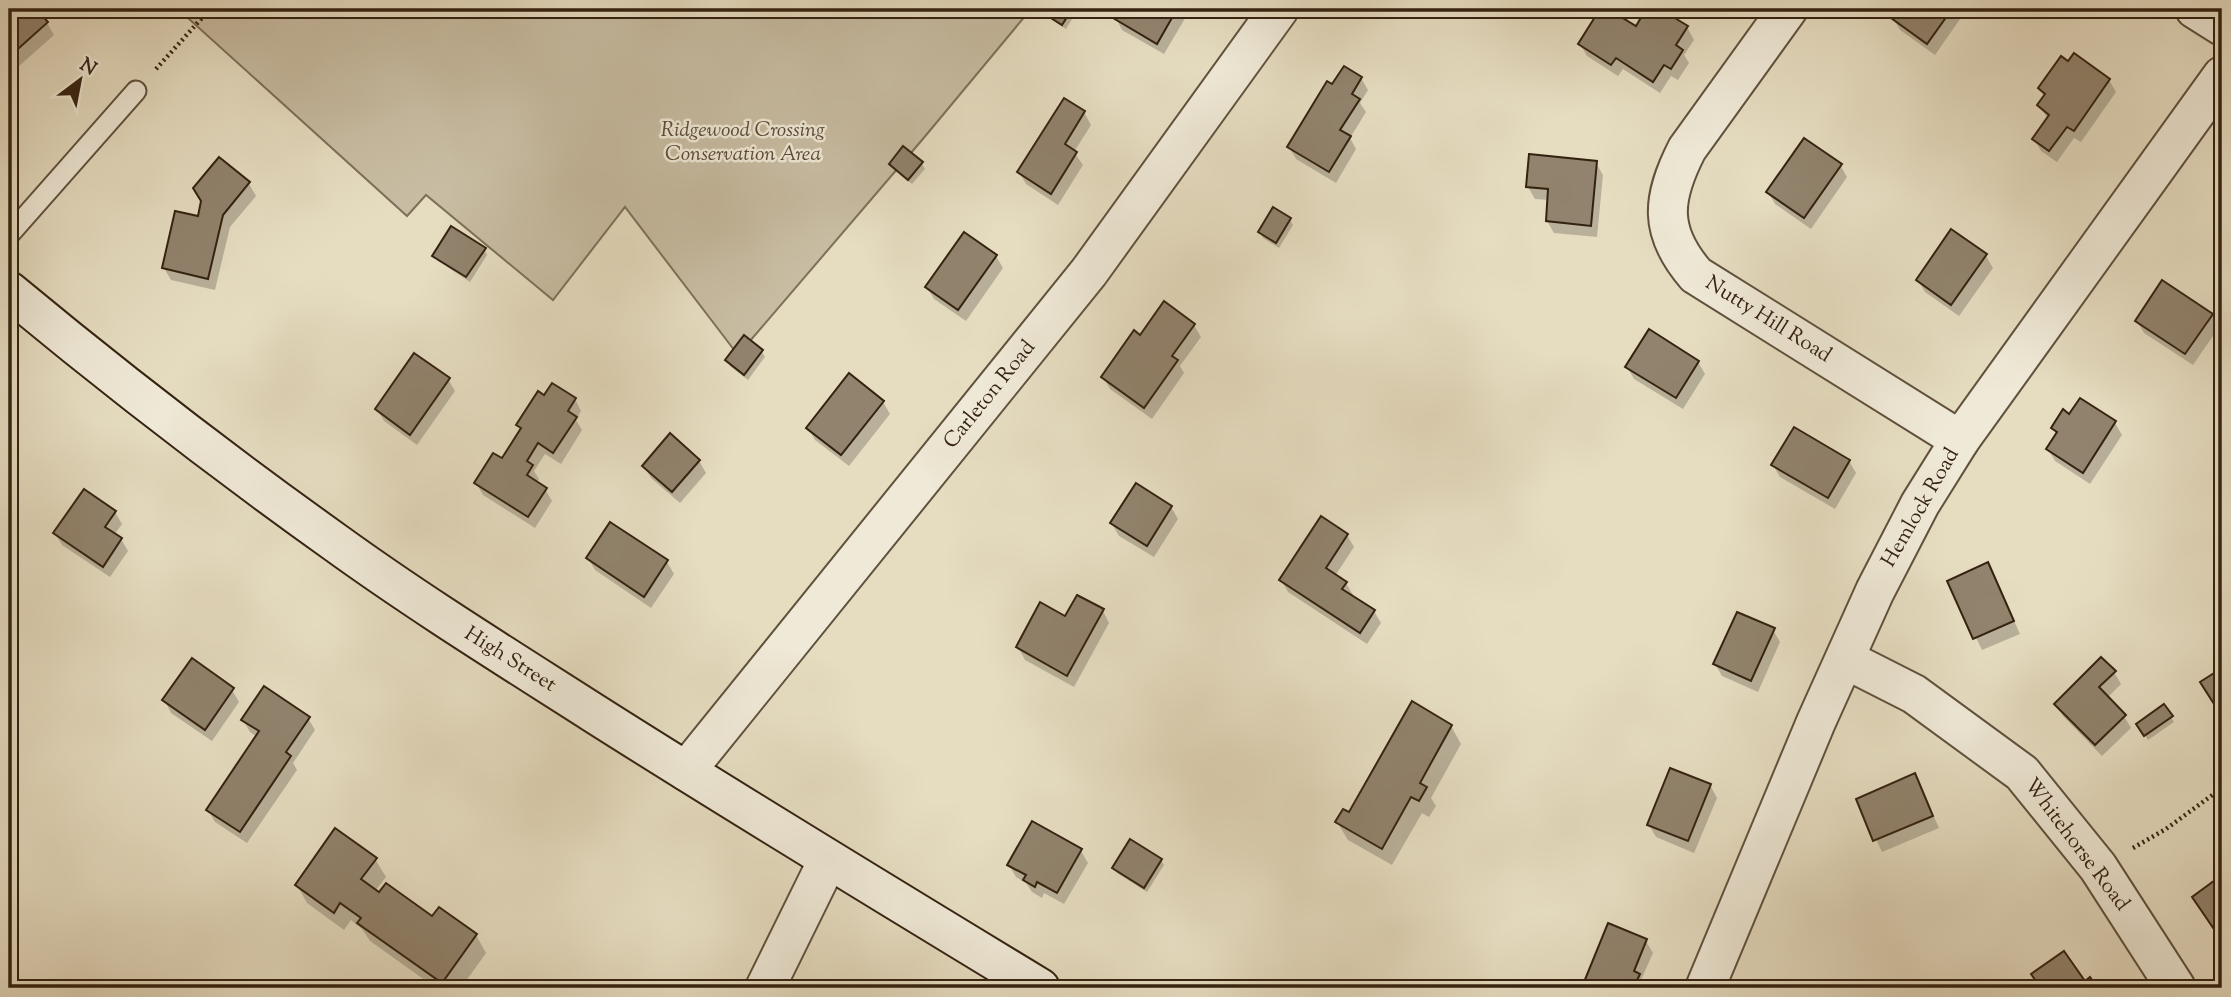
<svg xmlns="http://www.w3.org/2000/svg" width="2231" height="997" font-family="'Sorts Mill Goudy',serif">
<rect width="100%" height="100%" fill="#e6ddc1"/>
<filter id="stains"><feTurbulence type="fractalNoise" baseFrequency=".00286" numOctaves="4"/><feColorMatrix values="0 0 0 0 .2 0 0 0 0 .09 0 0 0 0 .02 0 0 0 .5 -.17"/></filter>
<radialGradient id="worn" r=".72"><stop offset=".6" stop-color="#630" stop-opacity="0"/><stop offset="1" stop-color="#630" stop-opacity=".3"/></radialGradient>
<polygon fill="#c8bda3" stroke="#7e705a" stroke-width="2" points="178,9 1031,9 922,140 738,355 625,207 553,300 426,195 407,216"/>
<g fill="#0003">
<polygon points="9,9 34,9 47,23 54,35 9,75"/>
<polygon points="1036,9 1078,9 1066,29"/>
<polygon points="1121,9 1183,9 1187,15 1164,54 1122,30 1116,18"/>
<polygon points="1602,9 1636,29 1648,9 1657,9 1687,27 1694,40 1684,55 1689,63 1678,80 1671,76 1660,93 1623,69 1618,76 1587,56 1580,44"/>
<polygon points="1900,9 1967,9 1935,55 1900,30 1893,18"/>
<polygon points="1361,78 1368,90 1360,103 1366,112 1350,138 1356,149 1336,183 1296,159 1289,147 1333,86"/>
<polygon points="2109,80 2116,92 2081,142 2074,138 2057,162 2041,151 2034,139 2048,119 2039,105 2045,97 2040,88"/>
<polygon points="1084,112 1091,125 1074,152 1083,165 1058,205 1026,184 1019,172"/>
<polygon points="903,148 922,164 925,169 912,184 894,169 891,164"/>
<polygon points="219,159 249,184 256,196 230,227 215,290 171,280 164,268 199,218"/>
<polygon points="1596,163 1603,175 1597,237 1554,233 1547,221 1549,200 1535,199 1528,187"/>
<polygon points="1840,165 1847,177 1811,229 1775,204 1768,192"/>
<polygon points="1290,220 1293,225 1279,248 1263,238 1260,232"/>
<polygon points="484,249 487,255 470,282 438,261 435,256"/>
<polygon points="996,256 1003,268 966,321 934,299 927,287"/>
<polygon points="1986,256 1993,268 1959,316 1925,292 1918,280"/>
<polygon points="2212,315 2219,327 2193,365 2144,333 2137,321"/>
<polygon points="1194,325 1201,337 1180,366 1184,373 1152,419 1110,389 1103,377 1141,337"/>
<polygon points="744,338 762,352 765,357 748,380 730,366 727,360"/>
<polygon points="1698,362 1705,374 1683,409 1634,379 1627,367"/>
<polygon points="448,379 455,391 417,445 384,421 377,409"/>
<polygon points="545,397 575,399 581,411 576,420 582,430 561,464 545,454 534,471 539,479 536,483 545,489 552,501 535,528 483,495 476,483 503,461 522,431 518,425"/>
<polygon points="2080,400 2115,423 2122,435 2090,484 2055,461 2048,449 2057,436 2053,428 2070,416"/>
<polygon points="883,402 890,414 849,466 815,440 808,428"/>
<polygon points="699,461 706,473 680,503 651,478 644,466"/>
<polygon points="1849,461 1856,473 1835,509 1780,477 1773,465"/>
<polygon points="1171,507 1178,519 1154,557 1119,536 1112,524"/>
<polygon points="115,512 122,524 114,535 121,539 128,551 110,577 62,545 55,533"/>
<polygon points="1347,535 1354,547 1335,576 1346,583 1353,595 1351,597 1374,611 1381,623 1367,644 1288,592 1281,580"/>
<polygon points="588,558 667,562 674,574 651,608 595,570"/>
<polygon points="1994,576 2020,634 1982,650 1949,582"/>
<polygon points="1103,611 1109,623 1074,687 1025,660 1018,647"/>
<polygon points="9,625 15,633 9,642"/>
<polygon points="1773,630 1780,642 1758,692 1722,676 1715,664"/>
<polygon points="2222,670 2222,710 2221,711 2203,683"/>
<polygon points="2114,672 2121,684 2107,698 2124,716 2131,728 2102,756 2063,716 2056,704"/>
<polygon points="232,690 239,702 212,741 171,713 165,701"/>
<polygon points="2164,706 2174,722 2148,740 2138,724"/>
<polygon points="308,718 315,730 293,763 297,770 247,843 215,822 208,810 257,737 250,732 243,720"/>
<polygon points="1451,726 1461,744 1431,798 1436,806 1429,817 1422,813 1392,865 1348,840 1337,822 1350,814"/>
<polygon points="1915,775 1939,828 1882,852 1858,800"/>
<polygon points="1710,785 1717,798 1694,853 1656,837 1649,825"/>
<polygon points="1033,823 1081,851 1088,863 1064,904 1044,893 1042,898 1032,892 1026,883 1016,877 1009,865"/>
<polygon points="375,859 386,877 375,891 432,919 476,935 486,953 461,988 436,988 370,941 362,929 351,920 344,930 307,903 297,885"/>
<polygon points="1161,860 1164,865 1147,892 1117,873 1114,868"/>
<polygon points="2222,877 2222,940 2194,897"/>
<polygon points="1646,941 1653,953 1641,980 1645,988 1589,988 1586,982"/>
</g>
<g fill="#91836d" stroke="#342211" stroke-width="2">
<polygon points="9,9 36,9 48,22 9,57"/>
<polygon points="1037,9 1072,9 1062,25"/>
<polygon points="1119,9 1177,9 1157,44 1113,18"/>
<polygon points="1600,9 1608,9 1636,26 1646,9 1660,9 1688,26 1676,45 1683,50 1671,69 1664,65 1653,82 1616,58 1611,65 1578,44"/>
<polygon points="1898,9 1952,9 1927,44 1891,18"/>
<polygon points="2074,53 2110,79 2074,131 2067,127 2049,151 2032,139 2049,115 2037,105 2045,94 2038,88 2061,56 2068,61"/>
<polygon points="1344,66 1362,77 1352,94 1360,99 1340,130 1351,136 1329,172 1287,147 1327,81 1332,84"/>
<polygon points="1064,98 1085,111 1065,144 1077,152 1051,194 1017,172"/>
<polygon points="1804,138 1842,164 1804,218 1766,192"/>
<polygon points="903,146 923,162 908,180 889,164"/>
<polygon points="1529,154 1597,161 1591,226 1546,221 1548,189 1526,187"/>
<polygon points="219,157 250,182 223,215 208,279 162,268 175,211 198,216 201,201 193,188"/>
<polygon points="1273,207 1291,218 1276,243 1258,232"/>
<polygon points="451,226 486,248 466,277 432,256"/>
<polygon points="1951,229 1987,254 1951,305 1916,280"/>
<polygon points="964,232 997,255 958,310 925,287"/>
<polygon points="2162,280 2213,314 2185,354 2135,321"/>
<polygon points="1164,301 1195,324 1172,356 1178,360 1144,408 1101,377 1134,330 1140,335"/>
<polygon points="1649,329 1699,361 1676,398 1625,367"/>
<polygon points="744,335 763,350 744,375 725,360"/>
<polygon points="414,353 450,378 410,435 375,409"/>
<polygon points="849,373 884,401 841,455 806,428"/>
<polygon points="552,383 576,398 568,411 577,417 553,453 538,443 527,461 533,465 527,475 547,488 528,517 474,483 493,453 502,458 521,428 516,425 538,391 544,395"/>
<polygon points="2080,398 2116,421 2083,473 2046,449 2057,432 2051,428 2063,409 2069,414"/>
<polygon points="1794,427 1850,460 1828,498 1771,465"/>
<polygon points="670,433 700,460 672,492 642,466"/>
<polygon points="1136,483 1172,506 1147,546 1110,523"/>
<polygon points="84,489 116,511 105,527 122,538 103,567 53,533"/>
<polygon points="1321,516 1348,534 1326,568 1347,582 1342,589 1375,610 1360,633 1279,580"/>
<polygon points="610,522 668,560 644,597 586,558"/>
<polygon points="1988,562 2014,621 1973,639 1947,581"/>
<polygon points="1077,595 1104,609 1067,676 1016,647 1040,602 1065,616"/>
<polygon points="1737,612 1775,628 1751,681 1713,664"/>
<polygon points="2101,657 2116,671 2099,687 2126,715 2095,745 2054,704"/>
<polygon points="192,658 234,688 205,730 162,700"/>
<polygon points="2222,668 2222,703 2216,707 2200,682"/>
<polygon points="264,686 310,717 286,752 291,756 240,832 206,810 259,731 241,720"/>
<polygon points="1412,701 1452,725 1420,783 1427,787 1419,801 1411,797 1382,849 1335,822 1343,809 1349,812"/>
<polygon points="2164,704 2173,716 2144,736 2136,724"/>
<polygon points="1670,768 1711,784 1688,841 1647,825"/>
<polygon points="1915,773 1933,816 1873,841 1856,799"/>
<polygon points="1032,821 1082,849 1057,893 1037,882 1035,887 1023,880 1026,875 1007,865"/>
<polygon points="335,828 377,858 361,879 379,892 386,883 432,916 439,907 477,934 442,983 357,923 361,918 340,903 334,913 295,885"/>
<polygon points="1130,839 1162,859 1144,888 1112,868"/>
<polygon points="2222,875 2222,928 2216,932 2192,897"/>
<polygon points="1608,923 1647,939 1634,971 1640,974 1634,987 1628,984 1627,988 1599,988 1584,982"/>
<polygon points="2064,951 2085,981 2090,977 2097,988 2041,988 2031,974"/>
<polygon points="1786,981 1803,988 1783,988"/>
</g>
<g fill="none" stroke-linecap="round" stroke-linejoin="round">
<defs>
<polyline id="lane" points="9,235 136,91"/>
<g id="street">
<path d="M1788,9L1687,149C1662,198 1658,231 1696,275L1960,440"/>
<polyline points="2195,9 2222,26"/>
<polyline points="1845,659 1914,694 2022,773 2098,867 2176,988"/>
<polyline points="686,771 1089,272 1279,9"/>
<polyline points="765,988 828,860"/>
<polyline points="1705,988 1816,722 1875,591 1920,504 1960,440 2222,76"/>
</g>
<path id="secondary" d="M9,291C115,379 224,463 336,543C419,603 506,657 592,712C740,806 890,897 1040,988"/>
</defs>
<use href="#lane" stroke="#60513d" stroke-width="23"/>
<use href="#street" stroke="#60513d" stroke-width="42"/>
<use href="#secondary" stroke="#342211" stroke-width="42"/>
<g stroke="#342211" stroke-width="4.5" stroke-dasharray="2 3.5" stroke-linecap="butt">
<polyline points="156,69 210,9"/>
<polyline points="2133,848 2166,829 2222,788"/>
</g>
<use href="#lane" stroke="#efe9d7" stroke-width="19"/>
<use href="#street" stroke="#efe9d7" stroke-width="38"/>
<use href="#secondary" stroke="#efe9d7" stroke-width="38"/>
</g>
<g text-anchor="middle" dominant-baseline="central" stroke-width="5" stroke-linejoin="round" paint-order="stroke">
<g font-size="21" font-style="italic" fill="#594936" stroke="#efe9d7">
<text x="743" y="131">Ridgewood Crossing<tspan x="743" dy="24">Conservation Area</tspan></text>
</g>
<g font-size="21" fill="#342211" stroke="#efe9d7">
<text transform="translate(1768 320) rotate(32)">Nutty Hill Road</text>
<text transform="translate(990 395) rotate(-51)">Carleton Road</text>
<text transform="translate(1921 508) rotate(-60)">Hemlock Road</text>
<text transform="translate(510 660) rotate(32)">High Street</text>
<text transform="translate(2076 845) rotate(53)">Whitehorse Road</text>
</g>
</g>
<rect width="2231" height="997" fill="none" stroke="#e6ddc1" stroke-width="35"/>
<rect x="10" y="10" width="2210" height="976" fill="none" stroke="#342211" stroke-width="3.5"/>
<rect x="18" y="18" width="2196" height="962" fill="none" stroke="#342211" stroke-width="2"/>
<g transform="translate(80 80) rotate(32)" stroke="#efe9d7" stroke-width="5" paint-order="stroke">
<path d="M0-5L12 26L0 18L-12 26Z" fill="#342211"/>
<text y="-10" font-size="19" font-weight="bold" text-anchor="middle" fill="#342211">N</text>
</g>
<rect width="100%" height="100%" filter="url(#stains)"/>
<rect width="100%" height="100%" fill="url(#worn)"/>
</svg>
